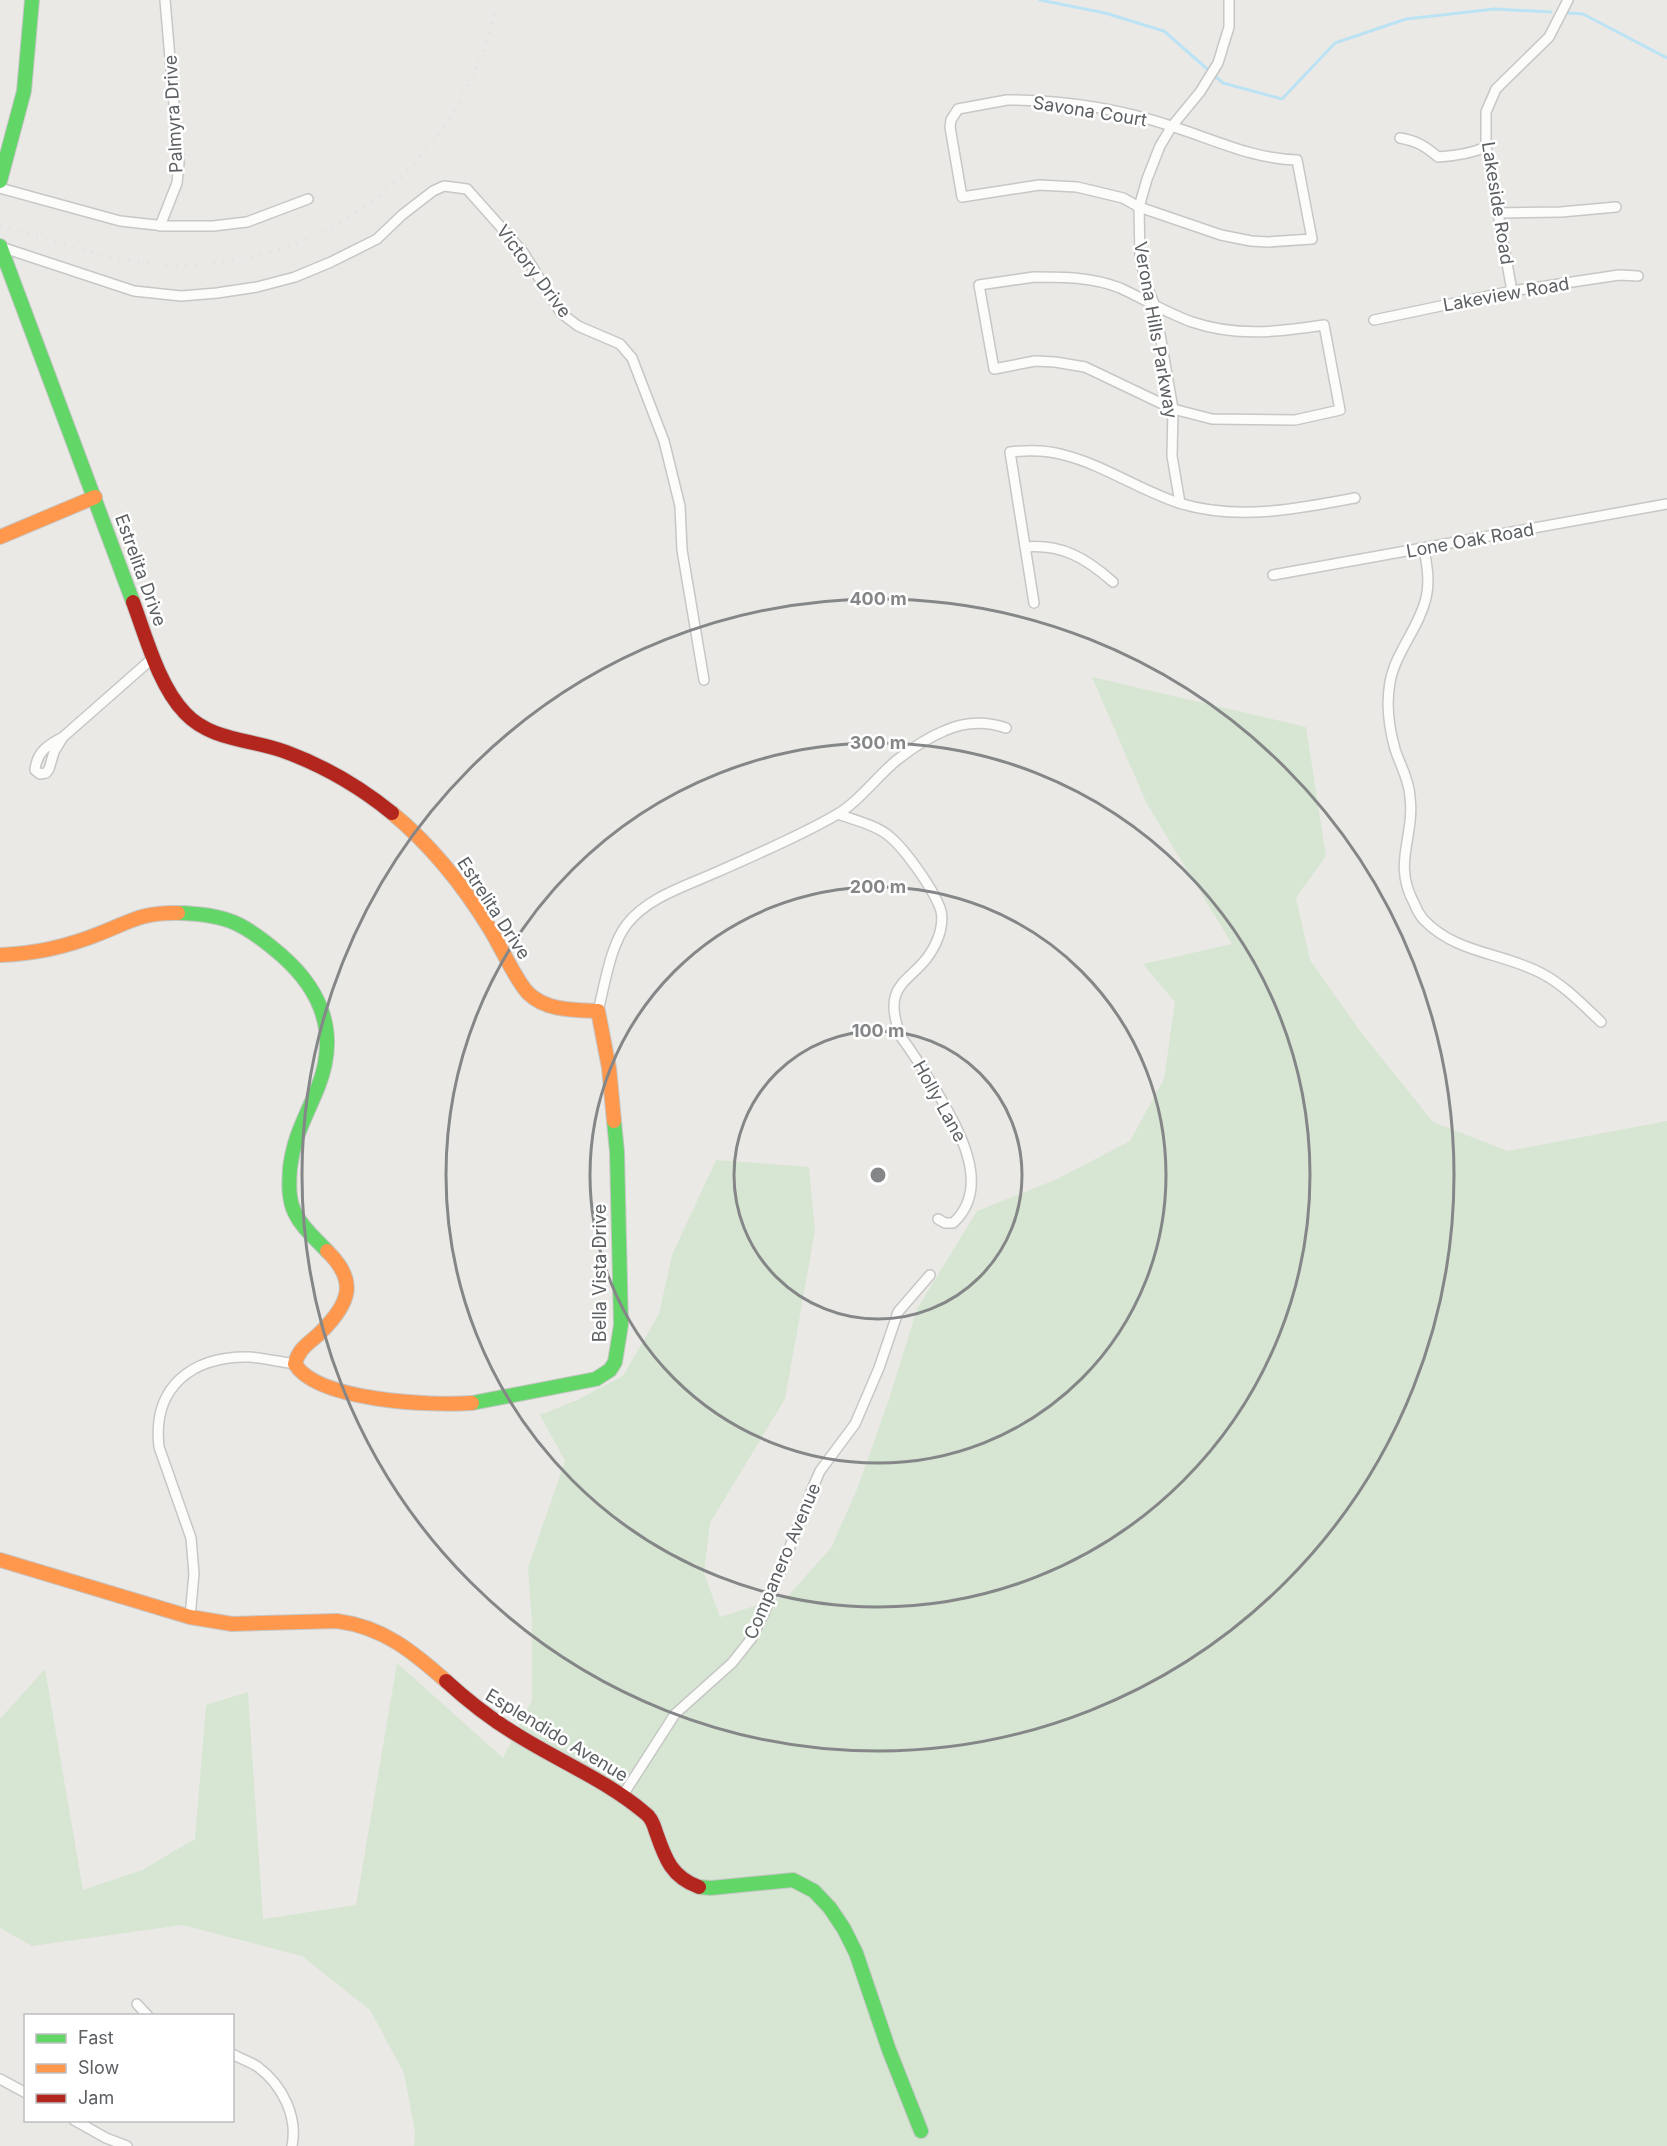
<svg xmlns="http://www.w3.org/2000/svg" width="1667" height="2146" font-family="Inter,sans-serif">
<rect width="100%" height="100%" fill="#ebe9e6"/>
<polygon fill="#d6e6d2" points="1092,677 1306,727 1326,856 1296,898 1310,960 1360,1031 1433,1122 1508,1151 1667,1121 1667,2146 414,2146 415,2132 404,2073 370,2010 302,1956 182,1925 32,1946 0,1928 0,1719 45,1669 83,1890 142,1870 195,1839 206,1705 248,1692 263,1919 356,1905 397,1663 503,1758 532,1700 532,1623 528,1568 565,1461 540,1415 577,1400 623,1376 659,1314 672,1255 716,1160 809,1167 815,1231 785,1399 710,1523 704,1573 720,1617 789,1595 831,1548 858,1487 888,1402 917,1309 977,1211 1057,1179 1130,1141 1164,1079 1175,1002 1143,964 1232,944 1147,804"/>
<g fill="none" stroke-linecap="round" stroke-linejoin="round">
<g stroke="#bbe3f4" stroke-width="3">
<polyline points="1040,0 1105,13 1164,31 1223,83 1282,99 1335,43 1406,19 1495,9 1551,12"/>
<polyline points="1568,13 1583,14 1667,58"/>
</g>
<defs>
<g id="street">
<path d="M1007,100C1063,100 1121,109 1174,127C1215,140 1253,159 1297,160L1312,239L1268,242L1251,241L1221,235L1139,207L1123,198L1077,187L1039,185L962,197L950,127L951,120L958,109Z"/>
<path d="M1400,138C1417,141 1425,146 1438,157C1455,156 1470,154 1486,147"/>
<polyline points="0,188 120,221 165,226 213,226 247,222 308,199"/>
<polyline points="1498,213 1561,212 1616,207"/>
<polyline points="160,226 177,183 179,163 165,0"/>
<polyline points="1,247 134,291 181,296 217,293 257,287 295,277 331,262 377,239 402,215 433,191 444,186 467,189 523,252 561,313 578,326 620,344 632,358 664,441 680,506 682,550 704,680"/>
<path d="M1034,277C1064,277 1092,277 1120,288C1144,299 1167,313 1192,322C1236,337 1279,332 1324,325L1340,410L1295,420L1212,419L1173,409L1085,367L1055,362L1035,361L994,369L979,285Z"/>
<polyline points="1512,291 1486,147 1486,112 1496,89 1549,37 1568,0"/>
<polyline points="1374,320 1512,291 1619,275 1638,276"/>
<polyline points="1180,503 1172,456 1173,409 1155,306 1146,284 1140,257 1139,207 1147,179 1160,146 1172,126 1200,92 1218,63 1229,27 1229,0"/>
<path d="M1025,547C1062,544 1086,558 1113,582"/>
<path d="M1424,549C1427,565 1430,582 1426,598C1419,628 1396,651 1390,682C1386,704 1389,728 1395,749C1400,765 1409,779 1410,797C1415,837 1392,863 1414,903C1416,908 1419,914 1423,919C1456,954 1501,952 1541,973C1564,985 1582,1004 1601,1022"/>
<polyline points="1273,575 1667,504"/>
<path d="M1034,603L1010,452C1027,450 1047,450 1064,455C1104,465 1139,490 1179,503C1237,521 1297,509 1355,498"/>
<path d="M63,737C48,745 37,751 35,770L40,774L46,773L49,769L54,752L63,737L154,657"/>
<path d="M838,814C854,820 876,825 889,836C905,849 935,891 941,911C943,919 941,931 938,938C920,985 877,975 901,1037C914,1054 925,1073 937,1092C958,1128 993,1187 953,1223H945L938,1219"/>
<path d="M598,1011C605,984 610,946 627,924C648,897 686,886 717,872C757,854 798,837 836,815C860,801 876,777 897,760C911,749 927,738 944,731C964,722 985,721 1006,728"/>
<path d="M190,1617L194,1574L191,1538L159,1447C152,1387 192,1356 249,1357C264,1358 280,1362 295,1364"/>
<polyline points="623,1795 675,1714 732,1663 751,1639 765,1611 813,1487 820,1471 855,1424 879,1368 898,1312 930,1275"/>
<polyline points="137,2004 148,2016"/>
<path d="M232,2054C241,2059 251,2062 258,2067C282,2085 298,2116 292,2146"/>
<polyline points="0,2079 26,2093"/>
<polyline points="74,2120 106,2138 127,2146"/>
</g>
<g id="fast">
<polyline points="0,181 24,91 32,0"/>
<polyline points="0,246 133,602"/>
<path d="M178,913C226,914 244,923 280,954C322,990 339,1034 318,1087C306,1117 294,1135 290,1168C289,1183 288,1199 295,1213C302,1228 316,1239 327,1251"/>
<polyline points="472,1403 596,1379 610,1370 615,1362 621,1325 617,1152 614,1121"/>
<polyline points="699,1887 711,1888 793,1880 814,1891 830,1908 844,1929 856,1953 889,2050 921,2131"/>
</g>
<g id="slow">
<polyline points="0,537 95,497"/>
<path d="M392,813C432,846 463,885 490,929C500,945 516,981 528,993C546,1011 574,1010 598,1011L609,1068L614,1121"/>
<path d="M0,955C34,954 69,946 101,933C131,921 143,912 178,913"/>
<path d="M327,1251C358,1281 350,1303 321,1332C310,1343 299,1347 295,1364C317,1401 431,1406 472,1403"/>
<path d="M0,1560L190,1617L232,1624L337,1621C383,1627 412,1651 446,1681"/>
</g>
<g id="jam">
<path d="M133,602C146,637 159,686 185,713C211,741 252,739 286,752C324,766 360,787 392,813"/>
<path d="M446,1681C469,1702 492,1720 519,1736C561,1762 607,1781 645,1813C651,1817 654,1825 656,1832C665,1858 671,1877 699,1887"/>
</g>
</defs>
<use href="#street" stroke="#c7c7c6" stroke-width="12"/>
<use href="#fast" stroke="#c5c6c5" stroke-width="16"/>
<use href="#slow" stroke="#c5c6c5" stroke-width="16"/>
<use href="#jam" stroke="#c5c6c5" stroke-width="16"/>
<use href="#street" stroke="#fcfcfb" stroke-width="9"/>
<use href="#fast" stroke="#63d668" stroke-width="14"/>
<use href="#slow" stroke="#ff974d" stroke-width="14"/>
<use href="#jam" stroke="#b3261e" stroke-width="14"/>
<path stroke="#e2e2e2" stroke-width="3" stroke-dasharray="1.5 8" stroke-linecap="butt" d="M0,226C63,244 128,268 195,265C345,258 469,146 497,0"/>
</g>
<g fill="none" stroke="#848688" stroke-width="3">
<circle cx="878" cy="1175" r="144"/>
<circle cx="878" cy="1175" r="288"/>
<circle cx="878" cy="1175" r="432"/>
<circle cx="878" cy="1175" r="576"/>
</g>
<g text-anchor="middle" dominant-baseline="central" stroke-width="5" stroke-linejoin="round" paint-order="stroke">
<g font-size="18" fill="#5c6063" stroke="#fff">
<text transform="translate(1090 111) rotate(9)">Savona Court</text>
<text transform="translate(173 114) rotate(-93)">Palmyra Drive</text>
<text transform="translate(1498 203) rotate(81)">Lakeside Road</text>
<text transform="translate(534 271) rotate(53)">Victory Drive</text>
<text transform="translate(1506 294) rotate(-10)">Lakeview Road</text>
<text transform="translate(1156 330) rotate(80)">Verona Hills Parkway</text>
<text transform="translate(1470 540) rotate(-10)">Lone Oak Road</text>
<text transform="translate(141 570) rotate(70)">Estrelita Drive</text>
<text transform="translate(494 908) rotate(57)">Estrelita Drive</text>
<text transform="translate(940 1101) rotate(61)">Holly Lane</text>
<text transform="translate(599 1273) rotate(-90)">Bella Vista Drive</text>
<text transform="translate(782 1561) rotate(-67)">Companero Avenue</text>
<text transform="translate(557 1735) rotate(31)">Esplendido Avenue</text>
</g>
</g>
<circle cx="878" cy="1175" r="9" fill="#848688" stroke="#fff" stroke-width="3"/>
<g font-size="18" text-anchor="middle" font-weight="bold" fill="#848688" stroke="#fff" stroke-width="5" stroke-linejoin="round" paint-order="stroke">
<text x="878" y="605">400 m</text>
<text x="878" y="749">300 m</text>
<text x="878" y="893">200 m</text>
<text x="878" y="1037">100 m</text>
</g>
<rect x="24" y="2014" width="210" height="108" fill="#ffffff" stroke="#bebfc1" stroke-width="1.5"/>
<rect x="36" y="2034" width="30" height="9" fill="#63d668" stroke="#bebfc1" stroke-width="1.5"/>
<text x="78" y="2044" font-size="18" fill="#5c6063">Fast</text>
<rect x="36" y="2064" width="30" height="9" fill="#ff974d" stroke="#bebfc1" stroke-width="1.5"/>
<text x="78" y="2074" font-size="18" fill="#5c6063">Slow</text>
<rect x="36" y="2094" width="30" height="9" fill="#b3261e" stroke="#bebfc1" stroke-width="1.5"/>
<text x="78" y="2104" font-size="18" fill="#5c6063">Jam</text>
</svg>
